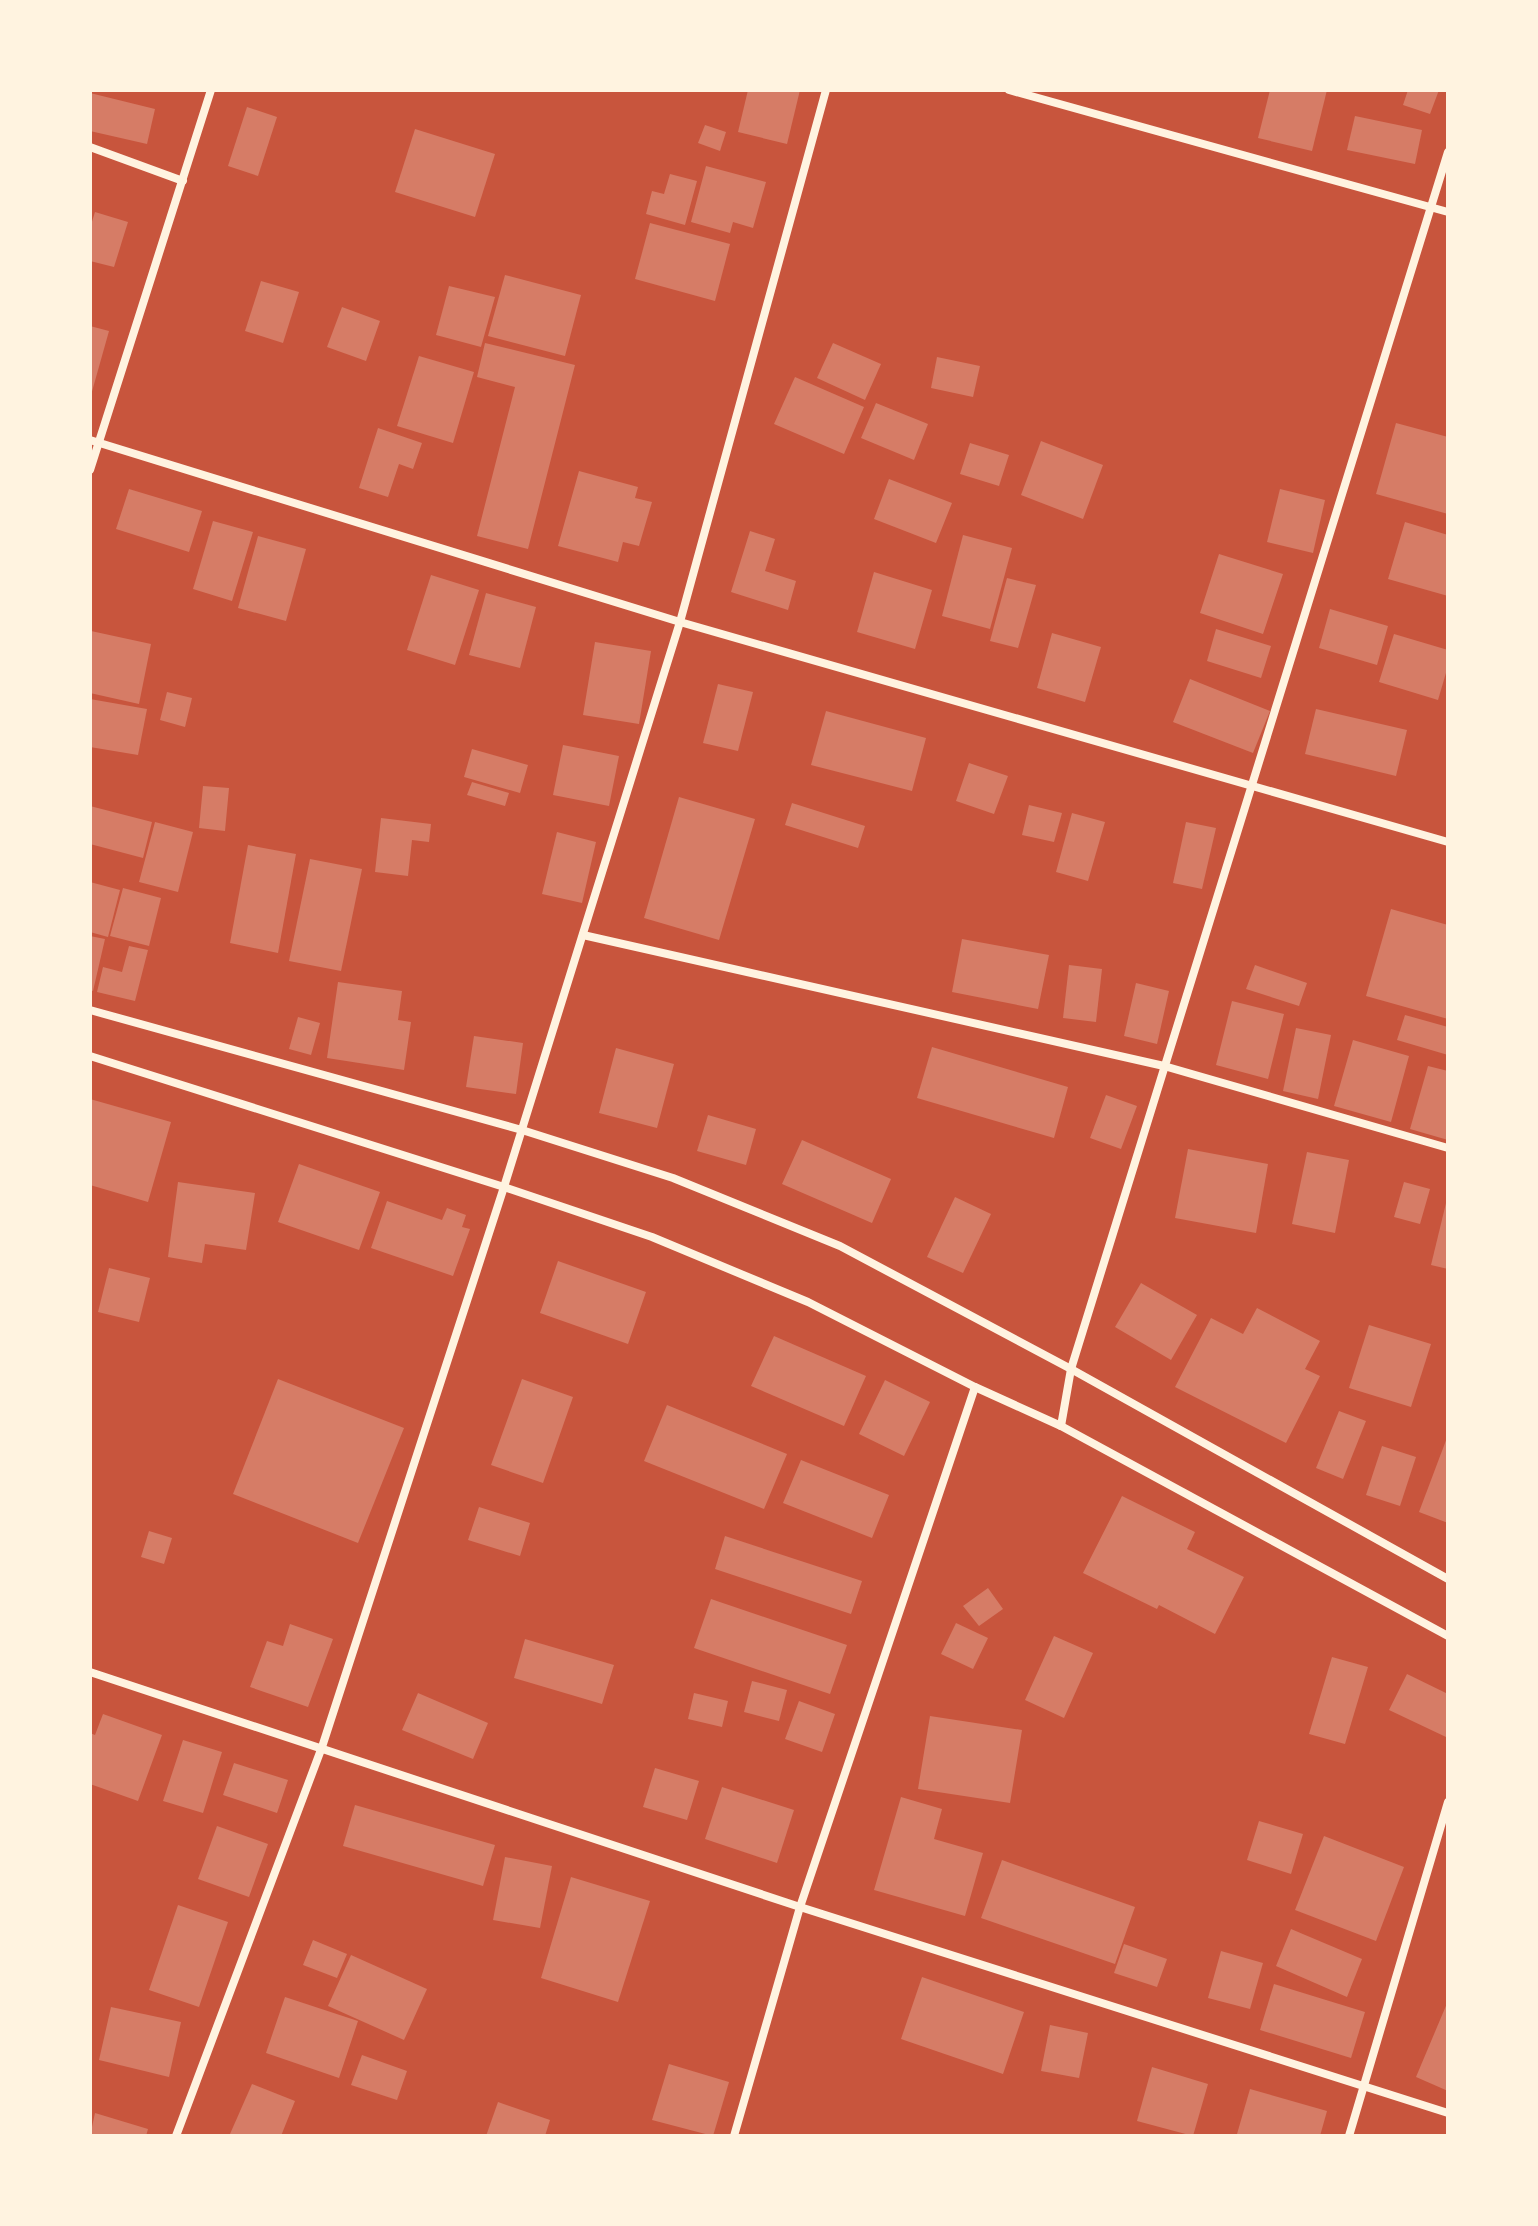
<svg xmlns="http://www.w3.org/2000/svg" width="1538" height="2226" font-family="Rubik,sans-serif">
<rect width="100%" height="100%" fill="#c8553d"/>
<g fill="#d67c66">
<polygon points="748,90 800,90 787,144 738,132"/>
<polygon points="1270,90 1327,90 1312,151 1258,138"/>
<polygon points="1408,90 1439,90 1430,114 1403,105"/>
<polygon points="90,93 155,109 147,144 90,131"/>
<polygon points="247,107 277,117 258,176 228,166"/>
<polygon points="1355,116 1422,130 1415,164 1347,150"/>
<polygon points="705,125 726,132 720,151 698,143"/>
<polygon points="415,129 495,154 475,217 395,192"/>
<polygon points="706,166 766,182 753,228 733,222 730,233 691,222"/>
<polygon points="670,174 697,181 685,225 646,214 652,191 664,194"/>
<polygon points="95,212 128,222 114,267 90,261 90,228"/>
<polygon points="650,223 730,244 715,301 635,279"/>
<polygon points="505,275 581,295 565,356 488,336"/>
<polygon points="261,281 299,292 283,343 245,331"/>
<polygon points="449,286 495,297 481,347 436,335"/>
<polygon points="342,307 380,321 366,361 327,347"/>
<polygon points="90,326 109,331 91,395 90,395"/>
<polygon points="485,343 575,365 528,549 477,536 515,387 477,377"/>
<polygon points="833,343 881,364 865,400 817,378"/>
<polygon points="419,356 474,372 453,443 397,426"/>
<polygon points="937,357 980,366 973,397 931,388"/>
<polygon points="795,377 864,407 844,454 774,424"/>
<polygon points="876,403 928,424 914,460 861,438"/>
<polygon points="1396,423 1448,437 1448,514 1376,494"/>
<polygon points="378,428 422,443 413,469 399,464 388,497 359,488"/>
<polygon points="1041,441 1103,465 1083,519 1021,495"/>
<polygon points="970,443 1009,455 999,486 960,474"/>
<polygon points="579,471 638,487 635,498 652,502 639,546 623,542 618,562 558,546"/>
<polygon points="889,479 952,503 936,543 874,519"/>
<polygon points="129,489 202,511 189,552 116,529"/>
<polygon points="1280,489 1325,500 1313,553 1267,542"/>
<polygon points="213,521 253,532 232,601 193,589"/>
<polygon points="1405,522 1448,535 1448,596 1388,579"/>
<polygon points="750,531 775,539 765,571 796,581 788,610 731,592"/>
<polygon points="963,535 1012,548 990,629 942,616"/>
<polygon points="258,536 306,549 286,621 238,608"/>
<polygon points="1219,554 1283,574 1263,634 1200,613"/>
<polygon points="874,572 932,590 915,649 857,632"/>
<polygon points="431,575 479,590 455,665 407,650"/>
<polygon points="1007,578 1036,585 1018,648 990,641"/>
<polygon points="486,593 536,607 520,668 469,655"/>
<polygon points="1330,609 1388,626 1377,665 1319,648"/>
<polygon points="1216,629 1271,646 1261,678 1207,661"/>
<polygon points="91,631 151,644 139,704 90,693"/>
<polygon points="1052,633 1101,647 1085,702 1037,688"/>
<polygon points="1394,634 1448,650 1448,666 1438,700 1379,682"/>
<polygon points="595,642 651,651 639,724 583,715"/>
<polygon points="1190,679 1270,711 1253,753 1173,722"/>
<polygon points="718,684 753,692 738,751 703,743"/>
<polygon points="167,692 192,698 185,727 160,720"/>
<polygon points="90,699 147,709 138,755 90,747"/>
<polygon points="1316,709 1407,730 1396,776 1305,754"/>
<polygon points="826,711 926,738 912,791 811,765"/>
<polygon points="563,745 619,756 609,806 553,795"/>
<polygon points="472,749 528,765 520,793 464,777"/>
<polygon points="969,763 1008,776 994,814 956,801"/>
<polygon points="472,782 509,793 505,806 467,795"/>
<polygon points="203,786 229,788 225,831 199,828"/>
<polygon points="679,797 755,819 719,940 644,918"/>
<polygon points="792,803 865,826 858,848 785,825"/>
<polygon points="1029,805 1062,813 1054,842 1022,835"/>
<polygon points="90,806 152,822 143,858 90,844"/>
<polygon points="1072,813 1105,822 1088,881 1056,872"/>
<polygon points="381,818 431,824 429,842 412,840 408,876 375,872"/>
<polygon points="155,822 193,832 178,892 139,882"/>
<polygon points="1186,822 1216,828 1202,889 1173,883"/>
<polygon points="557,832 596,842 582,903 542,894"/>
<polygon points="248,845 296,854 278,953 230,943"/>
<polygon points="310,859 362,869 341,971 289,961"/>
<polygon points="90,882 120,890 108,937 90,932"/>
<polygon points="123,888 161,898 149,946 110,936"/>
<polygon points="1391,909 1448,925 1448,1019 1366,996"/>
<polygon points="90,936 105,939 93,991 90,990"/>
<polygon points="962,939 1049,955 1038,1009 952,992"/>
<polygon points="129,946 148,950 135,1001 97,992 103,967 122,972"/>
<polygon points="1069,965 1102,969 1096,1022 1063,1018"/>
<polygon points="1255,965 1307,983 1299,1006 1246,989"/>
<polygon points="338,982 402,991 398,1020 411,1022 404,1070 327,1058"/>
<polygon points="1136,983 1169,991 1157,1044 1124,1036"/>
<polygon points="1232,1001 1284,1014 1268,1079 1216,1065"/>
<polygon points="1405,1015 1448,1027 1448,1055 1397,1040"/>
<polygon points="298,1017 320,1023 311,1055 289,1049"/>
<polygon points="1296,1028 1331,1035 1318,1099 1283,1091"/>
<polygon points="474,1036 523,1043 516,1094 466,1087"/>
<polygon points="1353,1040 1409,1056 1391,1122 1334,1106"/>
<polygon points="932,1047 1068,1087 1054,1138 917,1098"/>
<polygon points="616,1048 674,1064 657,1128 599,1113"/>
<polygon points="1428,1066 1448,1071 1448,1140 1410,1129"/>
<polygon points="1106,1095 1137,1106 1121,1149 1090,1138"/>
<polygon points="90,1099 171,1122 148,1202 90,1185"/>
<polygon points="708,1115 756,1129 746,1165 697,1151"/>
<polygon points="802,1140 891,1179 872,1223 782,1184"/>
<polygon points="1188,1149 1268,1164 1256,1233 1175,1218"/>
<polygon points="1307,1152 1349,1160 1335,1233 1292,1224"/>
<polygon points="299,1164 380,1192 359,1250 278,1222"/>
<polygon points="178,1182 255,1193 246,1250 205,1244 202,1263 168,1257"/>
<polygon points="1404,1182 1430,1189 1420,1224 1394,1217"/>
<polygon points="955,1197 991,1214 963,1273 927,1257"/>
<polygon points="1447,1199 1448,1200 1448,1269 1431,1265"/>
<polygon points="387,1201 442,1220 447,1208 466,1215 462,1227 470,1229 453,1276 371,1248"/>
<polygon points="558,1261 646,1292 628,1344 540,1313"/>
<polygon points="109,1268 150,1278 139,1322 98,1312"/>
<polygon points="1141,1283 1197,1315 1171,1360 1115,1327"/>
<polygon points="1257,1308 1320,1341 1305,1369 1320,1376 1286,1443 1175,1387 1211,1318 1243,1334"/>
<polygon points="1369,1325 1431,1344 1411,1407 1349,1388"/>
<polygon points="774,1336 866,1376 844,1426 751,1386"/>
<polygon points="278,1379 404,1428 358,1543 233,1494"/>
<polygon points="522,1379 573,1397 543,1483 491,1465"/>
<polygon points="885,1380 930,1402 904,1456 859,1434"/>
<polygon points="667,1405 787,1454 764,1509 644,1461"/>
<polygon points="1339,1411 1366,1421 1343,1479 1316,1468"/>
<polygon points="1448,1435 1448,1523 1419,1512"/>
<polygon points="1382,1446 1416,1457 1400,1506 1366,1495"/>
<polygon points="801,1460 889,1495 872,1538 783,1503"/>
<polygon points="1122,1496 1195,1532 1187,1549 1244,1577 1215,1634 1159,1605 1157,1609 1083,1573"/>
<polygon points="479,1507 530,1523 520,1556 468,1540"/>
<polygon points="149,1531 172,1538 164,1564 141,1557"/>
<polygon points="725,1536 862,1581 851,1614 715,1569"/>
<polygon points="988,1588 1003,1609 979,1626 963,1606"/>
<polygon points="711,1599 847,1645 830,1694 694,1648"/>
<polygon points="956,1623 988,1638 973,1669 941,1654"/>
<polygon points="290,1624 333,1639 308,1707 250,1687 267,1641 283,1646"/>
<polygon points="1054,1636 1093,1653 1064,1718 1025,1700"/>
<polygon points="525,1639 614,1665 602,1704 514,1678"/>
<polygon points="1332,1657 1368,1667 1345,1744 1309,1734"/>
<polygon points="1407,1674 1448,1694 1446,1737 1389,1710"/>
<polygon points="752,1681 787,1690 779,1721 744,1712"/>
<polygon points="418,1693 488,1723 473,1759 402,1730"/>
<polygon points="694,1693 728,1701 722,1727 688,1719"/>
<polygon points="799,1701 835,1714 822,1752 785,1739"/>
<polygon points="103,1714 162,1735 138,1801 90,1784 90,1733 95,1735"/>
<polygon points="930,1716 1022,1730 1010,1803 918,1789"/>
<polygon points="183,1740 222,1752 203,1813 163,1801"/>
<polygon points="234,1763 288,1780 277,1813 223,1795"/>
<polygon points="655,1768 699,1781 687,1820 643,1807"/>
<polygon points="722,1787 794,1810 777,1863 705,1839"/>
<polygon points="901,1797 942,1809 934,1839 983,1853 965,1916 874,1890"/>
<polygon points="355,1805 495,1845 483,1886 343,1846"/>
<polygon points="1259,1821 1303,1834 1291,1874 1247,1860"/>
<polygon points="217,1826 268,1844 249,1897 198,1879"/>
<polygon points="1324,1836 1404,1867 1376,1941 1295,1910"/>
<polygon points="505,1857 552,1866 540,1928 493,1920"/>
<polygon points="1002,1860 1135,1907 1115,1964 981,1918"/>
<polygon points="571,1877 650,1901 618,2002 541,1978"/>
<polygon points="178,1905 228,1922 199,2007 149,1990"/>
<polygon points="1291,1929 1362,1959 1347,1997 1276,1966"/>
<polygon points="313,1940 347,1954 337,1978 303,1965"/>
<polygon points="1124,1944 1167,1959 1157,1987 1114,1973"/>
<polygon points="1221,1951 1263,1963 1250,2009 1208,1998"/>
<polygon points="351,1955 427,1989 404,2040 328,2006"/>
<polygon points="922,1977 1024,2012 1003,2074 901,2039"/>
<polygon points="1274,1984 1365,2012 1351,2058 1260,2030"/>
<polygon points="285,1997 358,2021 339,2078 266,2053"/>
<polygon points="1448,2001 1448,2091 1416,2077"/>
<polygon points="111,2007 181,2022 169,2077 99,2060"/>
<polygon points="1050,2025 1088,2033 1079,2078 1041,2071"/>
<polygon points="362,2055 407,2071 397,2100 351,2085"/>
<polygon points="669,2064 729,2082 713,2136 652,2120"/>
<polygon points="1152,2067 1208,2084 1193,2136 1137,2121"/>
<polygon points="252,2084 295,2101 281,2136 236,2136 230,2134"/>
<polygon points="1250,2089 1327,2111 1320,2136 1237,2134"/>
<polygon points="498,2102 550,2120 545,2136 486,2136"/>
<polygon points="95,2113 148,2129 146,2136 90,2136"/>
</g>
<g fill="none" stroke-linecap="round" stroke-linejoin="round">
<g stroke="#fff3e0" stroke-width="8">
<polyline points="1009,90 1448,212"/>
<polyline points="90,147 183,181"/>
<polyline points="90,440 680,622 1448,842"/>
<polyline points="90,470 211,90"/>
<polyline points="583,935 1164,1066 1448,1148"/>
<polyline points="90,1010 522,1130 673,1178 840,1246 1071,1369 1448,1579"/>
<polyline points="90,1056 504,1187 652,1237 808,1302 975,1387 1061,1426 1448,1636"/>
<polyline points="1061,1426 1071,1369 1448,152"/>
<polyline points="90,1672 800,1907 1448,2113"/>
<polyline points="176,2136 322,1747 504,1187 680,622 826,90"/>
<polyline points="734,2136 800,1907 975,1387"/>
<polyline points="1349,2136 1448,1802"/>
</g>
</g>
<rect width="1538" height="2226" fill="none" stroke="#fff3e0" stroke-width="184"/>
</svg>
